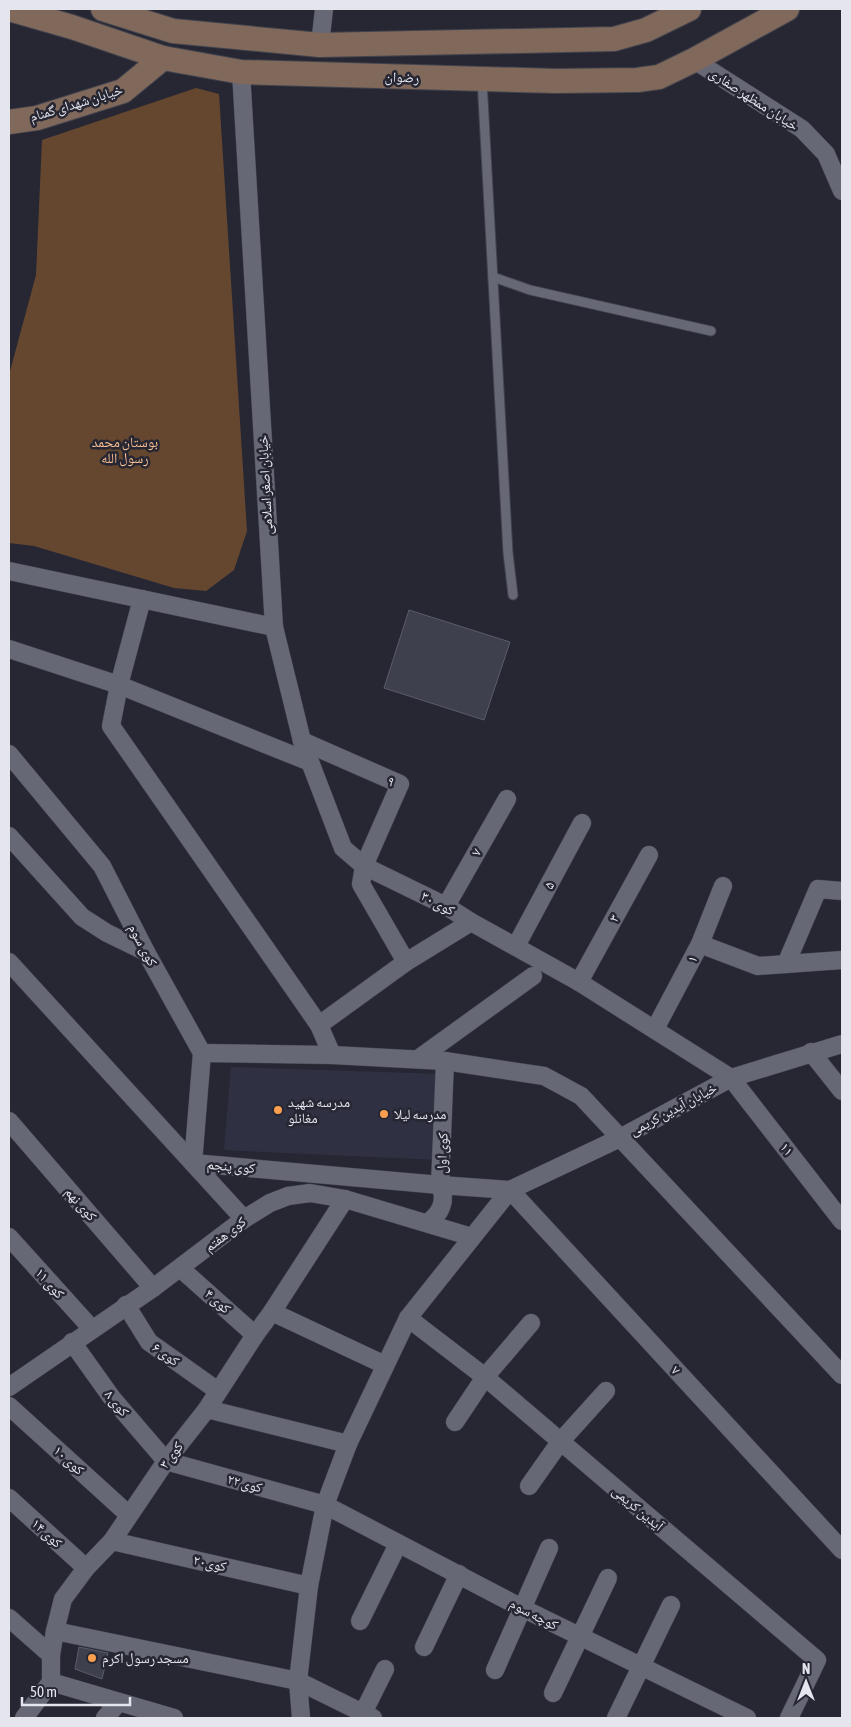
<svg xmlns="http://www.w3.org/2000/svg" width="851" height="1727" font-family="'Asap Condensed','Noto Naskh Arabic',sans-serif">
<rect width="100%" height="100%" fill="#262733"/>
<polygon fill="#2f3142" points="231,1067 442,1074 438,1160 224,1150"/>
<polygon fill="#654730" points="196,88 219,94 247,531 234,570 206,591 174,588 34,546 9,543 9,375 36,275 42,140"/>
<g fill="#3f404d" stroke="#5a5c69">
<polygon points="409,610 510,642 484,720 384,688"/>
<polygon points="79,1647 108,1653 102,1679 75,1669"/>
</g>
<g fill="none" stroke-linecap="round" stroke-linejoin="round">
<defs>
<g id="lane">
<polyline points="482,80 508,553 513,595"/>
<polyline points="493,277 530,290 711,331"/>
</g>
<g id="street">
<polyline points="320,45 324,9"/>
<polyline points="694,60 802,129 826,154 842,191"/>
<polyline points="9,571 274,627 241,72"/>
<polyline points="142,599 119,685 111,726 319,1025"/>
<polyline points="274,627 302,741 343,848 364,866 446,906 471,922 579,982 731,1078 842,1221"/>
<polyline points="9,649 119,685 310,762"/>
<polyline points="302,741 400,784 364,866 361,884 406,962"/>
<polyline points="9,754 102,866 146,952 202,1053 193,1163"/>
<polyline points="9,836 82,917 107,933 146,952"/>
<polyline points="446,906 507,799"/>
<polyline points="700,944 758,966 842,960"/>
<polyline points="516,946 582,823"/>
<polyline points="9,962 244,1219"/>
<polyline points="786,964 818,889 842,891"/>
<polyline points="579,982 649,855"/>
<polyline points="655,1029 700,944 723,886"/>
<polyline points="811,1052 842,1091"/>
<polyline points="202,1053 332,1055 445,1061 544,1076 581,1096 842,1375"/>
<polyline points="332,1055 319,1025 406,962 471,922"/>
<polyline points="418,1059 533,976"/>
<polyline points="9,1121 153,1288"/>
<polyline points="193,1163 440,1185 510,1190"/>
<polyline points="510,1190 842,1550"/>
<path d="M427,1223C441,1214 447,1201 440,1185L445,1061"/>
<polyline points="9,1237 92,1329"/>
<polyline points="180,1268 255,1335"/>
<polyline points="126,1305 149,1342 218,1391"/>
<polyline points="272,1312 385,1365"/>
<polyline points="408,1318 485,1377 817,1660 789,1718"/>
<polyline points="72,1342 112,1398 166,1461"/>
<polyline points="9,1387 153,1288 244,1219 270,1203 288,1196 310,1193 345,1199 472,1237"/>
<polyline points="9,1406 129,1515"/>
<polyline points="207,1409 348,1444"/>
<polyline points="455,1422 485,1377 531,1323"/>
<polyline points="166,1461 325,1505 522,1608 747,1718"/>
<polyline points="529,1486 560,1442 606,1391"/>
<polyline points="9,1498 86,1568"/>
<polyline points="112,1541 309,1586"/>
<polyline points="9,1618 51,1655"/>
<polyline points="360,1621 398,1544"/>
<polyline points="55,1631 298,1681 373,1718"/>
<polyline points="424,1647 459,1574"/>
<polyline points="495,1670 549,1548"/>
<polyline points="51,1682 174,1718"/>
<polyline points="553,1693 608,1578"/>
<polyline points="363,1713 385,1669"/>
<polyline points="24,1718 51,1682 51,1655 55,1631 63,1599 86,1568 112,1541 166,1461 207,1409 255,1335 272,1312 345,1199"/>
<polyline points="105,1718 118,1703"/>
<polyline points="301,1718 298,1681 309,1586 325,1505 348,1444 408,1318 510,1190 620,1138 731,1078 842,1044"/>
<polyline points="616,1718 671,1605"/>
</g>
<g id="secondary">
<polyline points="9,9 72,27 163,58 241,72 556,81 637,80 659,77 694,60 787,9"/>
<polyline points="103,9 173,31 320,45 614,39 646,30 689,9"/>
<polyline points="9,122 37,118 123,91 163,58"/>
</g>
</defs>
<use href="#lane" stroke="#42434d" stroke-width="11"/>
<use href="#street" stroke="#42434d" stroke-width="19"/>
<use href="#secondary" stroke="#42434d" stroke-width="26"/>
<use href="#lane" stroke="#666876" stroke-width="9"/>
<use href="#street" stroke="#666876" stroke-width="18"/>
<use href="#secondary" stroke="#80695b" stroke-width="24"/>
</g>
<g fill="#fa9f4f" stroke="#262733" stroke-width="2">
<circle cx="278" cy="1110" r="5"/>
<circle cx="384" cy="1114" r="5"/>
<circle cx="92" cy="1658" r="5"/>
</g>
<g text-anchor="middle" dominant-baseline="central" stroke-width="5" stroke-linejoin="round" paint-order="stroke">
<g font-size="14" fill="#e4e5ed" stroke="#262733">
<text transform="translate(402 77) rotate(2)">رضوان</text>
<text transform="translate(754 99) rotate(33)">خیابان ممظهر صفاری</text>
<text transform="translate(76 103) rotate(-17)">خیابان شهدای گمنام</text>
<text transform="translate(265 485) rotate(-93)">خیابان اصغر اسلامی</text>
<text transform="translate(391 781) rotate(28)">۹</text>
<text transform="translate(476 852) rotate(-60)">۷</text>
<text transform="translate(549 885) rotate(-61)">۵</text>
<text transform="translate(438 903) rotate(28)">کوی ۳۰</text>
<text transform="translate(614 918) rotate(-61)">۳</text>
<text transform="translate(143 945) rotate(62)">کوی سوم</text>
<text transform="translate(692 959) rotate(-62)">۱</text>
<text transform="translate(673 1109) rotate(-28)">خیابان آیدین کریمی</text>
<text transform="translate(787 1149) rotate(52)">۱۱</text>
<text transform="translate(442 1153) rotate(-88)">کوی اول</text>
<text transform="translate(231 1166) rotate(5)">کوی پنجم</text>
<text transform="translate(81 1204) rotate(49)">کوی نهم</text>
<text transform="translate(225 1234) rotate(-37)">کوی هفتم</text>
<text transform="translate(50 1283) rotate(48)">کوی ۱۱</text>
<text transform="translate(218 1301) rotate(41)">کوی ۴</text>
<text transform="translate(166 1354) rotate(36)">کوی ۶</text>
<text transform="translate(676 1370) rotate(47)">۷</text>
<text transform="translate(117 1403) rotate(51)">کوی ۸</text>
<text transform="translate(171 1455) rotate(-53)">کوی ۳</text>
<text transform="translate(69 1460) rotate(42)">کوی ۱۰</text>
<text transform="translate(245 1483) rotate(16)">کوی ۲۲</text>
<text transform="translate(638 1508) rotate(40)">آیدین کریمی</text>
<text transform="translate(47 1533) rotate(42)">کوی ۱۴</text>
<text transform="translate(210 1563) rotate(13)">کوی۲۰</text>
<text transform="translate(534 1614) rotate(27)">کوچه سوم</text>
</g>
<g font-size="14" fill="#fbbf91" stroke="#262733">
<text x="125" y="442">بوستان محمد<tspan x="125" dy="16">رسول الله</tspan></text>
</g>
<g font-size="14" fill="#e4e5ed" stroke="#262733" text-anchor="start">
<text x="288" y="1102">مدرسه شهید<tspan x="288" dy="16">مغانلو</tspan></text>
<text x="394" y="1114">مدرسه لیلا</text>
<text x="102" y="1658">مسجد رسول اکرم</text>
</g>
</g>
<rect width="851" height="1727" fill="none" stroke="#e4e5ed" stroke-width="20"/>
<g transform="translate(806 1682)" stroke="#262733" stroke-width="4" paint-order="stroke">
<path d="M0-4L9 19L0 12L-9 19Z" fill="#e4e5ed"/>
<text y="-8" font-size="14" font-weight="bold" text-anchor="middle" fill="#e4e5ed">N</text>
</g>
<path d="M22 1697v8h108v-8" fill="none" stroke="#e4e5ed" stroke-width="2.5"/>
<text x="30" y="1697" font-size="15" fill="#e4e5ed" stroke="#262733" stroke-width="4" paint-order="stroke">50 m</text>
</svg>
